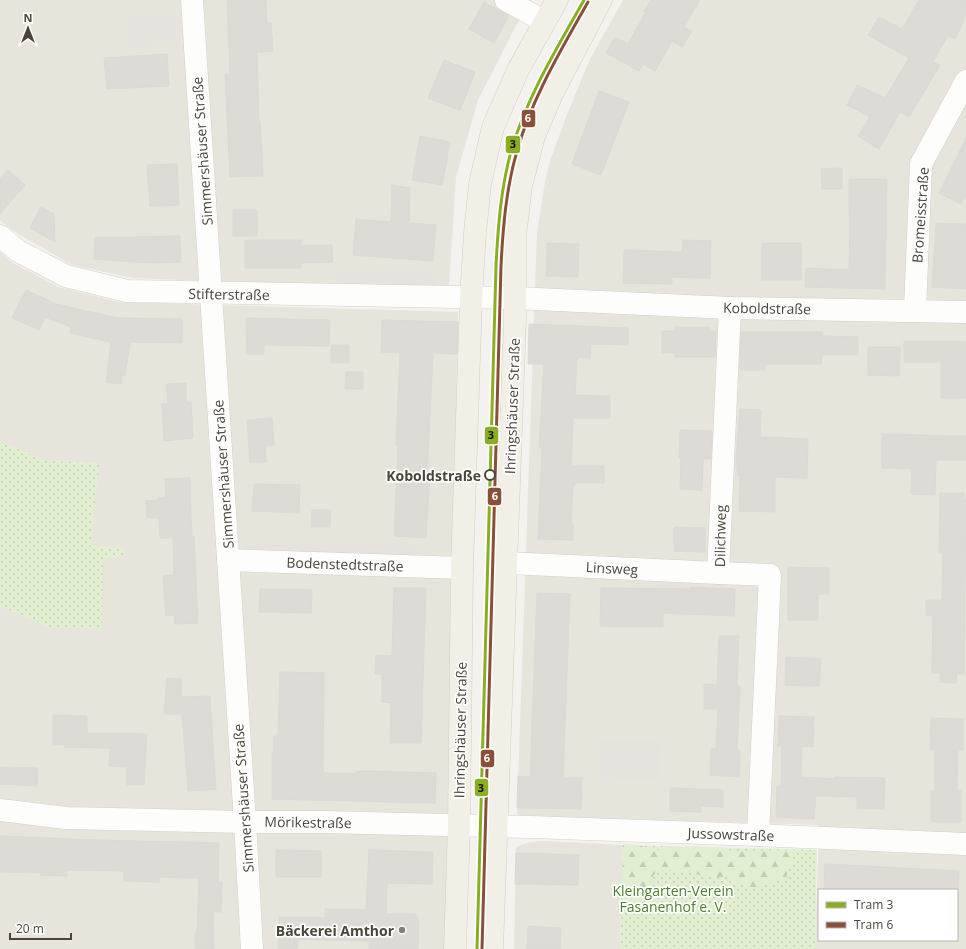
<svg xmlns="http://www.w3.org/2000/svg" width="966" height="949" font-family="'Open Sans',sans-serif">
<defs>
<pattern id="grass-dots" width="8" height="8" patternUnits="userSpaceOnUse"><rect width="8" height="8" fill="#e1eecf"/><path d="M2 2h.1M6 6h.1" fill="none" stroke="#c3cdb2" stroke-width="1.8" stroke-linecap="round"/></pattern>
<pattern id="forest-firs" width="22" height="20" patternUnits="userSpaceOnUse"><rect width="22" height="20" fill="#e1eecf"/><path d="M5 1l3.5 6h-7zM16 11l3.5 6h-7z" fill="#c3cdb2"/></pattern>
</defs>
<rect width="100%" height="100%" fill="#f4f2ee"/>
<g fill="#e7e4dc" fill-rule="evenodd">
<polygon points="0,0 532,0 516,26 478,100 456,177 449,285 232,282 133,278 72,265 10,229 0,220"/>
<path d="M623,0H966V949H815L819,825L519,816L517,813L537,233L545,182L551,158L568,112L590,59ZM819,890H957V940H819Z"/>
<polygon points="0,252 13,263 59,287 120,302 458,312 445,949 0,949 0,606 52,628 103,557 124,558 124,549 90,546 98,463 45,461 0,441"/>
<polygon points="544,841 623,845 620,949 514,949 516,847 529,842"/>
</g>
<g fill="url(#grass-dots)">
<polygon points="0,441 45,461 99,463 90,546 124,549 124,558 103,557 102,629 52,628 0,606"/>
<polygon points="623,845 817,850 815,949 620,949"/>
</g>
<path fill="url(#forest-firs)" d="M626,844L637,845L657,850L671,846L679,848L695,846L710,848L719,847L733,851L797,850L788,869L786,880C757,880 757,900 730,876C704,881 681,865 656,872L650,881C653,890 658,899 653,908H621L623,845Z"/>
<g fill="#e6e3df">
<polygon points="174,14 176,38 159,39 159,45 128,47 126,17"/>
<polygon points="336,270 430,272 437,286 336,285"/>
<polygon points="241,542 417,546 427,561 250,556"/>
<polygon points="599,739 662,741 660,780 598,778"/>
</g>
<g fill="#dedbd6" stroke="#dcd9d4">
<polygon points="227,0 266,0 267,23 271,23 273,51 257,52 259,122 260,122 263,176 230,177 225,74 230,74"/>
<polygon points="651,0 700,0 684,27 692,31 682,47 672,41 655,71 643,64 639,71 606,53 615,37 628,44 646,12 644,11"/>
<polygon points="919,0 966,0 966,17 955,39 948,35 933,62 940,65 909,117 900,112 879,149 858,136 870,117 847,105 857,85 885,98 909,58 868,35 879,17 902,29"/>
<polygon points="484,2 509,16 494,43 469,29"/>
<polygon points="167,54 169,86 107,89 104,58"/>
<polygon points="444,60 475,72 460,110 428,98"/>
<polygon points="599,91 629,102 601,175 572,164"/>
<polygon points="420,136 450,142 442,185 412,180"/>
<polygon points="966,138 966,195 961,204 939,193"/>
<polygon points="177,164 179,205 150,206 147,165"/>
<polygon points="842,168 842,189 822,189 821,169"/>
<polygon points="8,170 25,185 0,214 0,179"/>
<polygon points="849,179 887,179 885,289 805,287 806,268 849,270 850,215 849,215"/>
<polygon points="392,185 410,188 409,223 436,225 433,261 353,255 356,219 391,222"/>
<polygon points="41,207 54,214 55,242 30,228"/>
<rect x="233" y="210" width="24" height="26"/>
<polygon points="936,223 966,224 966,289 932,287"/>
<polygon points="180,236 181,262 152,263 94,259 95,238"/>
<polygon points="245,240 301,240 301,246 332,245 333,262 301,263 301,268 245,268"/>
<polygon points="683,240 711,241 710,278 672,277 672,284 623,283 624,250 682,252"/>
<polygon points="547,243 579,244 578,277 546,276"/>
<rect x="762" y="243" width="39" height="37"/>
<polygon points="26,290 56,304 117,318 182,319 182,343 130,342 125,376 122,375 121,384 106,382 111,342 70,333 71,327 45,317 39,330 12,318"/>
<polygon points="246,318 330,320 329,346 264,345 264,354 247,354"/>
<polygon points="382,320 458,322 457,354 433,353 427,475 430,475 426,538 394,536 398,445 396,445 400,353 381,352"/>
<polygon points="529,324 628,328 628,345 591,344 590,358 577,357 575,395 610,396 610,418 573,418 571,466 604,466 604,483 575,482 575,486 573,486 571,523 573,524 573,540 538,539 542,448 539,448 544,364 528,364"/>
<polygon points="675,327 710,327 710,331 716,331 715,357 675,357 675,353 662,353 662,331 675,331"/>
<polygon points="741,332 822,332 822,336 858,337 858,355 822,355 821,364 765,364 765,370 740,370"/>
<polygon points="904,341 966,342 966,398 941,398 941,362 904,362"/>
<rect x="331" y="345" width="18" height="18"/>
<polygon points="868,347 900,347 899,376 868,375"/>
<polygon points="346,372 363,372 363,389 345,389"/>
<polygon points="186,383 186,402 191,402 193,438 164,441 162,404 168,404 166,384"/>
<polygon points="740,409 761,410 760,437 808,439 807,478 775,477 775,512 739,511 740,475 737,475 737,460 736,460"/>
<polygon points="272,418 274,445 265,446 266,462 250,462 247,420"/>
<polygon points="680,430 712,431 711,459 703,459 702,490 680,489 681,458 679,458"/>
<polygon points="882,434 966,436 966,460 936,460 935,495 911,494 912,469 882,468"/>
<polygon points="190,478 191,516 192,537 194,536 198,623 175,624 174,615 166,616 163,576 174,575 173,538 160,538 159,518 147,518 146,501 158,500 158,498 166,497 165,479"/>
<polygon points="254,484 300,485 299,513 252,511"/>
<polygon points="940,493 964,493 964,500 966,500 964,674 957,673 956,683 940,682 940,673 932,673 933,615 926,615 926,600 942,600 943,553 939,553"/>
<polygon points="312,510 331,510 330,527 311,527"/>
<polygon points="674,527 705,528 705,552 674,551"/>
<polygon points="788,567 829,568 829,594 818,594 818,620 788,620"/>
<polygon points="690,587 735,589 734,616 663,613 663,627 600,626 601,588 690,589"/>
<polygon points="394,588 426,588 421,743 390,743 391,703 382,702 382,674 375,674 376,655 392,656"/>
<polygon points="260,589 312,590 311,613 259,612"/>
<polygon points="537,593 570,594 563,778 582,778 581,809 517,808 518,776 530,777"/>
<polygon points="719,636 739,636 737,686 740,686 737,750 740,750 739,777 710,775 711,749 716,749 718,709 704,709 704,684 717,685"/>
<polygon points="786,657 821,659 819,686 785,685"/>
<polygon points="280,672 324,673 323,773 356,774 356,771 371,771 436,773 435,803 272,799 272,753 274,753 274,736 278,736"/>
<polygon points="167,678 182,679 181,697 210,696 216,789 188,791 182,714 164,714"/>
<polygon points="53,715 87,716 87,733 147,734 144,785 127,785 127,767 109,766 110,748 64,747 64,745 53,745"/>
<polygon points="779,716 814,717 813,747 802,746 801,777 833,779 834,777 885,778 884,809 857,809 857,797 816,796 814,819 776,817 777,786 781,787 782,746 778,746"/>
<polygon points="931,718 963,719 963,750 958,750 957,791 961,791 961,822 931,822 931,791 935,791 935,750 930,750"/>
<polygon points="0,767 38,768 37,786 0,784"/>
<polygon points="670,788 723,790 723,807 701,806 701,812 670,811"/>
<polygon points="0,836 97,840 219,843 218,882 222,882 221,912 213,912 214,949 195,949 195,933 197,933 199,878 159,877 159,882 124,881 124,871 67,870 67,876 40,875 40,873 0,872"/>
<polygon points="276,850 321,851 321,877 276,877"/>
<polygon points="369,850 433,852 432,884 387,883 386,914 415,914 419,920 418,949 369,949 369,941 298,939 298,948 296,948 296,949 278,949 279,917 325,918 325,909 366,910"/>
<polygon points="516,853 579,855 578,885 515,884"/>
<polygon points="825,864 959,871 958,890 824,890"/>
<polygon points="528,926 561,928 560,949 527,949"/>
</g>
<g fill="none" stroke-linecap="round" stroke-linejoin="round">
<defs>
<g id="minor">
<polyline points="192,0 245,822 252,949"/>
<polyline points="506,0 545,22"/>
<polyline points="0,236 18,251 66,276 127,291 515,298 730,308 966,312"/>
<polyline points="730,308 718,573 770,575 758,835"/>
<polyline points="915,311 921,164 966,81"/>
<polyline points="228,560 462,568"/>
<polyline points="506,563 718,573"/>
<polyline points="0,810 66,818 245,822 323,822 530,827 758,835 966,844"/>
</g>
<g id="primary">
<polyline points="455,949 459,826 462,568 471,298 475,233 480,184 493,127 518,70 557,0"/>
<polyline points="492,949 515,318 515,237 521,186 534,136 552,94 601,0"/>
</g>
</defs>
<use href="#minor" stroke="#d2d0cb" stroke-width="23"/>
<use href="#primary" stroke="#d6cebb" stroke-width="23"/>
<use href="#minor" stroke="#fdfdfc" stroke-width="22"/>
<use href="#primary" stroke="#f2efe6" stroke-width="22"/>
<defs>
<path id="tram-1" d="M477,949L496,266C498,226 501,186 512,148C528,95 557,48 584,0"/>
<path id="tram-2" d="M482,949L501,266C503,227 506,189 517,151C532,98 561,50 588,2"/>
</defs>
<use href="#tram-1" stroke="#fff" stroke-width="6"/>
<use href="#tram-2" stroke="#fff" stroke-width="6"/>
<use href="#tram-1" stroke="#8aae23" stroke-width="3"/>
<use href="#tram-2" stroke="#8a4f38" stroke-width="3"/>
</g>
<circle fill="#fff" stroke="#4b4439" stroke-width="2" cx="490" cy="475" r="5"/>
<circle fill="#868178" stroke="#fff" stroke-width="1.5" cx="402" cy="930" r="4"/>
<g text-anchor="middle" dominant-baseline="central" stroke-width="3.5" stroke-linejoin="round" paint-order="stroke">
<g font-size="14" fill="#4b4439" stroke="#fff">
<text transform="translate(202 151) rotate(-94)">Simmershäuser Straße</text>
<text transform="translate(920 215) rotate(-86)">Bromeisstraße</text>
<text transform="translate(229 294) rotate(1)">Stifterstraße</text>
<text transform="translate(767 308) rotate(1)">Koboldstraße</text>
<text transform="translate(512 406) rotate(-88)">Ihringshäuser Straße</text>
<text transform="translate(223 474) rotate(-94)">Simmershäuser Straße</text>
<text transform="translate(720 536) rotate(-89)">Dilichweg</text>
<text transform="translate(345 564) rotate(2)">Bodenstedtstraße</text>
<text transform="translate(612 568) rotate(3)">Linsweg</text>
<text transform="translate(460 730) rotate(-89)">Ihringshäuser Straße</text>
<text transform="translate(243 798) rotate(-94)">Simmershäuser Straße</text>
<text transform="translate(308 822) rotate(1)">Mörikestraße</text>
<text transform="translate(731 834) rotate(2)">Jussowstraße</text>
</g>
<g font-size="14" font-weight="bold" fill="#4b4439" stroke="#fff" text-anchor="end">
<text x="481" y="475">Koboldstraße</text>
</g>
<g font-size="14" fill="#4a7f2a" stroke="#fff">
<text x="673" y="890">Kleingarten-Verein<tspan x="673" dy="16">Fasanenhof e. V.</tspan></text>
</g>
<g font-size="14" font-weight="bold" fill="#4b4439" stroke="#fff" text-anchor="end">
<text x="394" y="930">Bäckerei Amthor</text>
</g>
</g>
<g stroke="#fff" stroke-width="1.5">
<rect x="521" y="109" width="15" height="19" rx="4" fill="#8a4f38"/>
<rect x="505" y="135" width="16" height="19" rx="4" fill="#8aae23"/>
<rect x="484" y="426" width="15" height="19" rx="4" fill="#8aae23"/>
<rect x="487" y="487" width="15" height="19" rx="4" fill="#8a4f38"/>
<rect x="480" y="749" width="15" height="19" rx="4" fill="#8a4f38"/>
<rect x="474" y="778" width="15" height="19" rx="4" fill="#8aae23"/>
</g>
<g font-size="11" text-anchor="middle" font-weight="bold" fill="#fff">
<text x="528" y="122">6</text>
<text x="495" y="500">6</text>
<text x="487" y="762">6</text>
</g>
<g font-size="11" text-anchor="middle" font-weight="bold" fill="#111">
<text x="513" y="148">3</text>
<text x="491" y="439">3</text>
<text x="481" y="792">3</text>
</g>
<rect x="818" y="889" width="140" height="52" fill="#ffffff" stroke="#b7b4b0"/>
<rect x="826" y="902" width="20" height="6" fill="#8aae23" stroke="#b7b4b0"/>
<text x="854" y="909" font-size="12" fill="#4b4439">Tram 3</text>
<rect x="826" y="922" width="20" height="6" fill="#8a4f38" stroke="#b7b4b0"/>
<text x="854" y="929" font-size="12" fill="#4b4439">Tram 6</text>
<g transform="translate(28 28)" stroke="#ffffff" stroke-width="3" paint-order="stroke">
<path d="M0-3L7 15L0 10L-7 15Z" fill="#4b4439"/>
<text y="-6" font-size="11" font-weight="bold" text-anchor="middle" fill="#4b4439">N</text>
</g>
<path d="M10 933v6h61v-6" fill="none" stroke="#4b4439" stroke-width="2"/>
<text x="16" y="933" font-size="12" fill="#4b4439" stroke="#ffffff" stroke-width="3" paint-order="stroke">20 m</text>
</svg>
